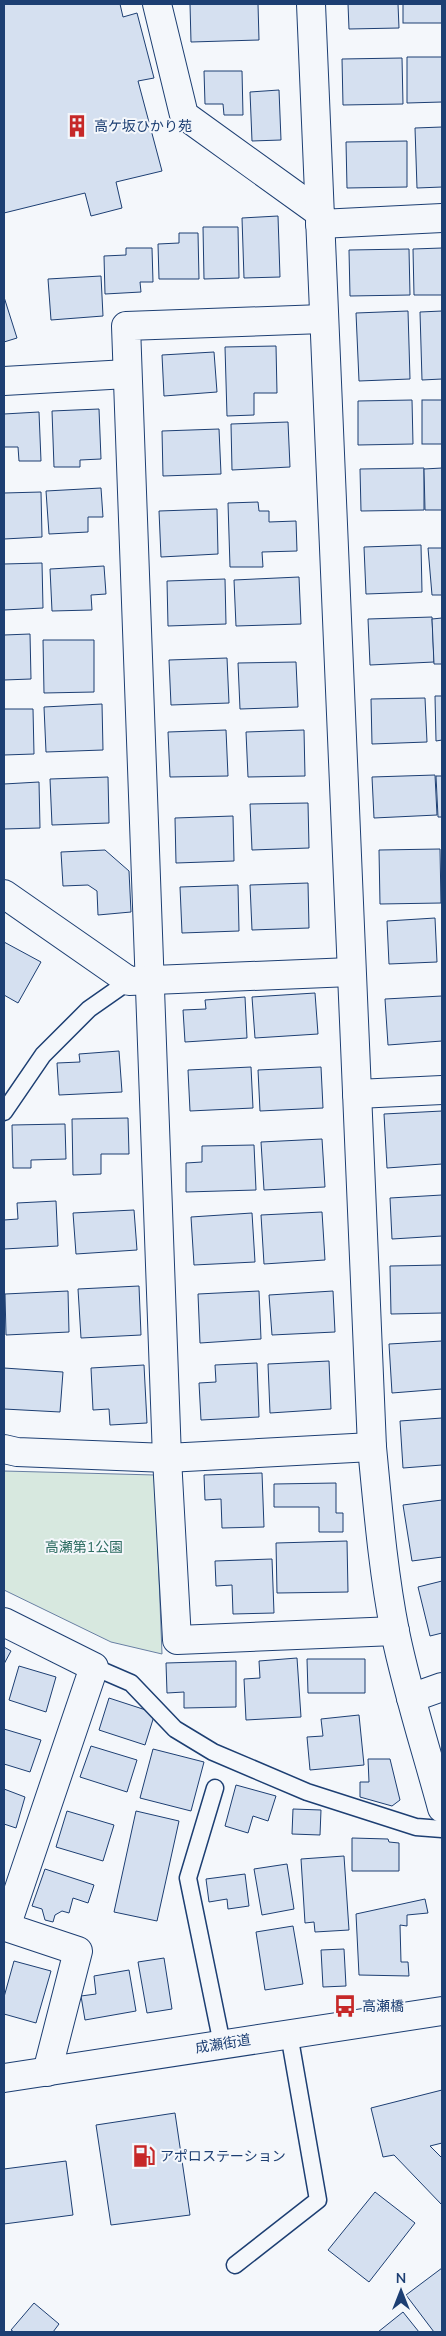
<svg xmlns="http://www.w3.org/2000/svg" width="446" height="2336" font-family="'Nunito Sans','Noto Sans JP',sans-serif">
<rect width="100%" height="100%" fill="#f4f7fb"/>
<polygon fill="#d7e8df" stroke="#687fa3" points="4,1471 155,1475 162,1654 111,1642 4,1590"/>
<g fill="#d5e0f0" stroke="#1d3f73">
<polygon points="4,4 120,4 123,17 137,13 154,78 138,81 162,171 116,182 122,208 91,216 85,193 4,213"/>
<polygon points="190,4 258,4 259,40 191,42"/>
<polygon points="348,4 398,4 399,28 349,29"/>
<rect x="403" y="4" width="39" height="19"/>
<polygon points="407,57 442,57 442,102 407,103"/>
<polygon points="402,58 403,104 343,105 342,59"/>
<polygon points="204,71 242,71 243,115 224,115 223,104 205,104"/>
<polygon points="279,90 281,140 252,141 250,92"/>
<polygon points="442,127 442,187 417,188 415,128"/>
<polygon points="407,141 407,187 347,188 346,142"/>
<polygon points="278,216 280,277 244,278 242,218"/>
<polygon points="203,227 238,227 239,278 204,279"/>
<polygon points="179,233 198,233 199,279 159,279 158,244 179,243"/>
<polygon points="126,248 152,248 153,282 140,282 141,292 105,294 104,256 126,255"/>
<polygon points="442,248 442,295 414,295 413,249"/>
<polygon points="409,249 410,295 350,296 349,250"/>
<polygon points="101,276 103,316 51,320 48,279"/>
<polygon points="4,297 17,338 4,342"/>
<polygon points="408,311 410,379 359,381 356,313"/>
<polygon points="442,311 442,379 422,380 420,312"/>
<polygon points="276,346 277,393 254,393 254,415 227,416 225,347"/>
<polygon points="214,352 217,392 164,396 162,355"/>
<polygon points="412,400 413,444 358,445 358,401"/>
<rect x="422" y="400" width="20" height="44"/>
<polygon points="99,409 101,459 80,460 80,467 54,467 52,411"/>
<polygon points="39,412 41,461 19,461 18,447 4,447 4,414"/>
<polygon points="288,422 290,467 232,470 231,424"/>
<polygon points="219,429 221,474 163,476 162,431"/>
<polygon points="424,468 424,510 361,511 360,469"/>
<polygon points="442,468 442,510 425,510 424,469"/>
<polygon points="101,488 103,517 88,517 88,532 49,534 46,491"/>
<polygon points="41,492 42,537 4,539 4,493"/>
<polygon points="258,502 259,511 269,511 269,522 296,521 297,551 262,552 263,567 230,567 228,503"/>
<polygon points="217,509 218,554 161,557 159,511"/>
<polygon points="421,545 422,592 366,594 364,547"/>
<polygon points="428,548 442,548 442,595 432,595"/>
<polygon points="42,563 43,608 4,610 4,564"/>
<polygon points="104,566 106,594 91,595 92,610 52,611 50,569"/>
<polygon points="299,577 301,624 236,626 234,580"/>
<polygon points="225,579 226,624 168,626 167,581"/>
<polygon points="432,617 434,662 370,665 368,619"/>
<polygon points="442,618 442,664 434,664 432,619"/>
<polygon points="30,634 31,679 4,680 4,635"/>
<polygon points="43,640 94,640 94,692 44,693"/>
<polygon points="227,658 229,703 171,705 169,660"/>
<polygon points="296,662 298,707 240,709 238,663"/>
<polygon points="435,696 442,696 442,740 436,741"/>
<polygon points="425,698 427,742 372,744 371,699"/>
<polygon points="102,704 103,750 46,752 44,707"/>
<polygon points="4,709 33,709 34,754 4,755"/>
<polygon points="226,730 228,776 170,777 168,732"/>
<polygon points="304,730 305,776 248,777 246,732"/>
<polygon points="435,775 437,815 374,818 372,777"/>
<polygon points="436,776 442,776 442,817 438,817"/>
<polygon points="108,777 109,823 52,825 50,779"/>
<polygon points="39,782 40,828 4,829 4,784"/>
<polygon points="308,803 309,848 252,850 250,804"/>
<polygon points="233,816 234,861 176,863 175,818"/>
<polygon points="440,849 441,903 380,904 379,850"/>
<polygon points="105,850 129,871 131,912 98,915 97,891 88,885 63,886 61,852"/>
<polygon points="308,883 309,928 252,930 250,885"/>
<polygon points="238,885 239,931 182,933 180,887"/>
<polygon points="435,918 437,962 389,964 387,921"/>
<polygon points="4,942 41,962 18,1003 4,995"/>
<polygon points="315,993 318,1034 255,1038 252,997"/>
<polygon points="442,996 442,1041 388,1045 385,999"/>
<polygon points="245,997 247,1038 185,1042 183,1010 206,1009 205,1000"/>
<polygon points="119,1051 122,1092 59,1095 57,1063 80,1062 79,1054"/>
<polygon points="251,1067 253,1108 190,1111 188,1070"/>
<polygon points="321,1067 323,1108 260,1111 258,1070"/>
<polygon points="442,1111 442,1164 387,1168 384,1114"/>
<polygon points="128,1118 129,1154 101,1154 101,1174 73,1175 72,1119"/>
<polygon points="65,1124 66,1159 31,1160 31,1168 13,1168 12,1125"/>
<polygon points="322,1139 325,1187 264,1190 261,1142"/>
<polygon points="254,1145 256,1190 186,1192 186,1163 202,1162 202,1146"/>
<polygon points="442,1195 442,1236 392,1239 390,1198"/>
<polygon points="56,1201 58,1246 4,1249 4,1220 18,1219 17,1203"/>
<polygon points="134,1210 137,1250 76,1254 73,1213"/>
<polygon points="322,1212 325,1260 264,1264 261,1215"/>
<polygon points="252,1213 255,1262 194,1265 191,1217"/>
<polygon points="442,1265 442,1313 391,1314 390,1266"/>
<polygon points="139,1286 141,1335 81,1338 78,1289"/>
<polygon points="68,1291 69,1332 6,1335 5,1294"/>
<polygon points="259,1291 261,1339 200,1343 198,1294"/>
<polygon points="333,1291 335,1332 272,1335 269,1295"/>
<polygon points="442,1341 442,1389 392,1393 389,1344"/>
<polygon points="329,1361 331,1409 270,1413 268,1364"/>
<polygon points="257,1363 259,1417 201,1420 199,1383 216,1382 215,1365"/>
<polygon points="144,1365 147,1423 110,1425 109,1409 93,1410 91,1368"/>
<polygon points="4,1368 63,1372 60,1412 4,1409"/>
<polygon points="442,1418 442,1465 403,1468 400,1421"/>
<polygon points="262,1473 264,1527 222,1528 221,1499 205,1500 204,1475"/>
<polygon points="336,1483 336,1513 343,1513 343,1532 319,1532 319,1507 274,1507 274,1484"/>
<polygon points="442,1500 442,1557 412,1561 403,1505"/>
<polygon points="347,1541 348,1592 277,1593 276,1543"/>
<polygon points="272,1559 274,1613 233,1614 232,1585 216,1586 215,1561"/>
<polygon points="442,1581 442,1633 430,1636 418,1587"/>
<polygon points="4,1647 11,1651 4,1664"/>
<polygon points="297,1658 301,1717 246,1720 244,1679 260,1678 259,1661"/>
<polygon points="307,1659 365,1659 365,1693 308,1693"/>
<polygon points="236,1661 236,1707 184,1708 184,1692 167,1693 166,1663"/>
<polygon points="19,1666 56,1677 46,1712 9,1700"/>
<polygon points="109,1698 155,1713 145,1745 99,1730"/>
<polygon points="359,1715 364,1765 310,1770 307,1737 323,1736 321,1719"/>
<polygon points="4,1729 41,1740 30,1772 4,1764"/>
<polygon points="91,1746 137,1760 127,1792 80,1777"/>
<polygon points="153,1749 204,1762 191,1811 140,1798"/>
<polygon points="368,1759 390,1759 400,1800 392,1806 360,1797 360,1782 369,1782"/>
<polygon points="236,1785 276,1796 268,1821 253,1816 248,1833 225,1826"/>
<polygon points="4,1789 25,1797 16,1828 4,1824"/>
<polygon points="293,1809 321,1810 320,1835 292,1834"/>
<polygon points="67,1811 114,1825 103,1861 56,1847"/>
<polygon points="136,1811 179,1821 157,1921 114,1912"/>
<polygon points="352,1838 388,1839 389,1842 399,1843 399,1871 352,1871"/>
<polygon points="344,1856 349,1930 315,1932 314,1922 305,1923 301,1859"/>
<polygon points="287,1864 294,1909 262,1915 254,1869"/>
<polygon points="45,1869 94,1885 88,1903 73,1898 69,1913 62,1911 55,1915 53,1922 45,1920 42,1909 32,1906"/>
<polygon points="245,1874 249,1906 228,1909 227,1899 209,1902 206,1879"/>
<polygon points="425,1899 428,1913 407,1915 407,1926 400,1925 401,1962 408,1962 409,1976 359,1975 356,1914"/>
<polygon points="293,1926 303,1984 265,1990 256,1932"/>
<polygon points="344,1949 346,1986 323,1987 321,1950"/>
<polygon points="164,1958 172,2009 147,2013 138,1962"/>
<polygon points="14,1961 51,1971 36,2023 4,2014 4,1997"/>
<polygon points="129,1970 136,2011 85,2020 81,1996 96,1994 94,1976"/>
<polygon points="442,2090 442,2143 430,2146 442,2158 442,2205 394,2155 383,2157 371,2108"/>
<polygon points="175,2113 190,2215 111,2225 96,2125"/>
<polygon points="66,2161 73,2215 4,2224 4,2169"/>
<polygon points="375,2192 415,2223 369,2282 328,2250"/>
<polygon points="442,2268 442,2332 434,2332 406,2295"/>
<polygon points="34,2303 59,2324 53,2332 14,2332 11,2330"/>
<polygon points="403,2312 419,2332 378,2332"/>
</g>
<g fill="none" stroke-linecap="round" stroke-linejoin="round">
<defs>
<g id="service">
<polyline points="4,1112 43,1055 89,1009 129,981"/>
<polyline points="94,1667 131,1683 175,1729 213,1752 307,1792 416,1827 442,1829"/>
<polyline points="215,1788 188,1878 222,2044"/>
<polyline points="235,2265 318,2200 289,2034"/>
</g>
<g id="minor">
<polyline points="157,4 184,115 320,213"/>
<polyline points="320,224 442,218"/>
<polyline points="323,319 126,326 167,1458 177,1640 395,1631"/>
<polyline points="4,381 127,374"/>
<polyline points="4,894 129,981 351,972"/>
<polyline points="357,1094 442,1090"/>
<polyline points="4,1449 17,1452 167,1458 372,1447"/>
<polyline points="4,1622 94,1667 6,1927 78,1951 47,2072"/>
<polyline points="411,1698 442,1687"/>
</g>
<path id="tertiary" d="M311,4L372,1447C378,1509 383,1571 395,1632C407,1691 426,1749 442,1808"/>
<polyline id="secondary" points="4,2078 442,2011"/>
</defs>
<use href="#service" stroke="#1d3f73" stroke-width="19"/>
<use href="#minor" stroke="#1d3f73" stroke-width="30"/>
<use href="#tertiary" stroke="#1d3f73" stroke-width="30"/>
<use href="#secondary" stroke="#1d3f73" stroke-width="30"/>
<use href="#service" stroke="#f4f7fb" stroke-width="16"/>
<use href="#minor" stroke="#f4f7fb" stroke-width="28"/>
<use href="#tertiary" stroke="#f4f7fb" stroke-width="28"/>
<use href="#secondary" stroke="#f4f7fb" stroke-width="28"/>
</g>
<defs>
<symbol id="building-bare" viewBox="-9 -9 18 18"><path d="M-4-6H4V6H1V3H-1V6H-4ZM-2.5-4.3h1.7v1.8h-1.7ZM.8-4.3h1.7v1.8H.8ZM-2.5-1h1.7V.8h-1.7ZM.8-1h1.7V.8H.8Z" fill="#c62828" stroke="#f4f7fb" stroke-width="2.5" paint-order="stroke"/></symbol>
<symbol id="bus-bare" viewBox="-9 -9 18 18"><path d="M-5-6H5V4H4V6H2V4H-2V6H-4V4H-5ZM-3.5-4V0h7V-4ZM-3.5 1.2v1.5H-2V1.2ZM2 1.2v1.5H3.5V1.2Z" fill="#c62828" stroke="#f4f7fb" stroke-width="2.5" paint-order="stroke"/></symbol>
<symbol id="fuel-bare" viewBox="-9 -9 18 18"><path d="M-5.5-6h7V0h2V4h1.3V-2.5L3-4.5l.8-.8L6-3V5H2.5V1h-1V6h-7ZM-4.2-4.7v3.2H.2V-4.7Z" fill="#c62828" stroke="#f4f7fb" stroke-width="2.5" paint-order="stroke"/></symbol>
</defs>
<g fill-rule="evenodd">
<use href="#building-bare" x="61" y="110" width="32" height="32"/>
<use href="#bus-bare" x="329" y="1990" width="32" height="32"/>
<use href="#fuel-bare" x="128" y="2140" width="32" height="32"/>
</g>
<g text-anchor="middle" dominant-baseline="central" stroke-width="4" stroke-linejoin="round" paint-order="stroke">
<g font-size="14" fill="#1d3f73" stroke="#f4f7fb" text-anchor="start">
<text x="94" y="126">高ケ坂ひかり苑</text>
<text x="362" y="2006">高瀬橋</text>
<text x="160" y="2156">アポロステーション</text>
</g>
<g font-size="14" fill="#2c6c60" stroke="#f4f7fb">
<text x="84" y="1547">高瀬第1公園</text>
</g>
<g font-size="14" fill="#1d3f73" stroke="#f4f7fb">
<text transform="translate(223 2044) rotate(-9)">成瀬街道</text>
</g>
</g>
<rect width="446" height="2336" fill="none" stroke="#1d3f73" stroke-width="10"/>
<g transform="translate(401 2291)" stroke="#f4f7fb" stroke-width="4" paint-order="stroke">
<path d="M0-4L9 19L0 12L-9 19Z" fill="#1d3f73"/>
<text y="-8" font-size="14" font-weight="bold" text-anchor="middle" fill="#1d3f73">N</text>
</g>
</svg>
